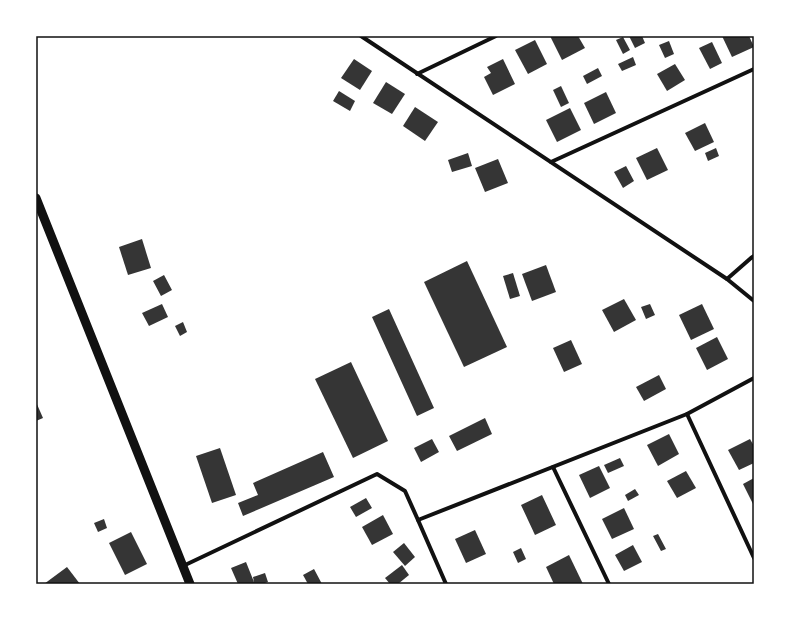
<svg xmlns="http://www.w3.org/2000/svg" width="790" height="620" font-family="'Exo 2',sans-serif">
<rect width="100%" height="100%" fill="#fff"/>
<g fill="#353535">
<polygon points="550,36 578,36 585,48 562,60"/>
<polygon points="629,36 642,36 645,43 635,48"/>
<polygon points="722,36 749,36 754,47 732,57"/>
<polygon points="623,37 630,50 623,54 616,40"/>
<polygon points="535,40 547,64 528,74 515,50"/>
<polygon points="669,41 674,54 665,58 659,45"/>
<polygon points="712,42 722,63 710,69 699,48"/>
<polygon points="633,57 636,65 622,71 618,64"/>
<polygon points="354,59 372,71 360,90 341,78"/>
<polygon points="503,59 515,84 493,95 484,77 491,73 487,67"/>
<polygon points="675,64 685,80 667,91 657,74"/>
<polygon points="598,68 602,76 587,84 583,76"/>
<polygon points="386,82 405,94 392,114 373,103"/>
<polygon points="561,86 569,103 561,107 553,90"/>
<polygon points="339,91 355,101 350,111 333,101"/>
<polygon points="606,92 616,113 594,124 584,103"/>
<polygon points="415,107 438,122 425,141 403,126"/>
<polygon points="570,108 581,130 557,142 546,120"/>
<polygon points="705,123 714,142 695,151 685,133"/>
<polygon points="657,148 668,170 647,180 636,158"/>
<polygon points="716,148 719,156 708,161 705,153"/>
<polygon points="468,153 472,166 452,172 448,160"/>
<polygon points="498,159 508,183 485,192 475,168"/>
<polygon points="626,166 634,181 623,188 614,172"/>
<polygon points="142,239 151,268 128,275 119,247"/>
<polygon points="467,261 507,347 464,367 424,282"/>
<polygon points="546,265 556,292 532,301 522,274"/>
<polygon points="513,273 520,296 510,299 503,276"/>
<polygon points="164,275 172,290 161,296 153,281"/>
<polygon points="624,299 636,320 614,332 602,310"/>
<polygon points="162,304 168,317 149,326 142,313"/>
<polygon points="650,304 655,315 646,319 641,307"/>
<polygon points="702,304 714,329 691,340 679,315"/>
<polygon points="389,309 434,408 417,416 372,317"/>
<polygon points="183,322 187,332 180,336 175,326"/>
<polygon points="717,337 728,359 707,370 696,348"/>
<polygon points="571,340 582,364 564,372 553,348"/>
<polygon points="351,362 388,441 353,458 315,379"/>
<polygon points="659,375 666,389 644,401 636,387"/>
<polygon points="36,402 43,418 36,421"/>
<polygon points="485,418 492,434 457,451 449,436"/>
<polygon points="669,434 679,454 658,466 647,445"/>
<polygon points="432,439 439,452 421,462 414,448"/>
<polygon points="750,439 754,446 754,463 739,470 728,450"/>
<polygon points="220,448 236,495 212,503 196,456"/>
<polygon points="323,452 334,477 243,516 238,503 258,495 253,483"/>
<polygon points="620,458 624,466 608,473 604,465"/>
<polygon points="599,466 610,488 590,498 579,475"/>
<polygon points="686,471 696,488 677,498 667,481"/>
<polygon points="754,478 754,506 743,484"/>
<polygon points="635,489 639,495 628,501 625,495"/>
<polygon points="542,495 556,525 535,535 521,505"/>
<polygon points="366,498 372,508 356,517 350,507"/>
<polygon points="624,508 634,529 612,539 602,519"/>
<polygon points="383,515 393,534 372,545 362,527"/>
<polygon points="104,519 107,528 98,532 94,523"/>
<polygon points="475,530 486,554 466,563 455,539"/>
<polygon points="131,532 147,564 125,575 109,543"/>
<polygon points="658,534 666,549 661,551 653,536"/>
<polygon points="404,543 415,557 405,566 393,552"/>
<polygon points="633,545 642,562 624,571 615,555"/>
<polygon points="521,548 526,559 518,563 513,552"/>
<polygon points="569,555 583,584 554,584 546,567"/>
<polygon points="246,562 254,582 253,577 265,573 268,582 262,584 238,584 231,568"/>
<polygon points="402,565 409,575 398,584 390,584 385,578"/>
<polygon points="67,567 80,584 44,584"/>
<polygon points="314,569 322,584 308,584 303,575"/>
</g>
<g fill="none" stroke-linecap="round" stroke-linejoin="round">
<g stroke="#111" stroke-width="4">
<polyline points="361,36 727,279 754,301"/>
<polyline points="417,74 496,36"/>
<polyline points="551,162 754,69"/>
<polyline points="727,279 751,258 754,256"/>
<polyline points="687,414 754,558"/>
<polyline points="553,467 609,584"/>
<polyline points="418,520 446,584"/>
<polyline points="183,566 377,474 405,491 418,520 687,414 754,378"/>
</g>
<polyline stroke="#111" stroke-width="9" points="36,198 190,584"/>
</g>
<rect width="790" height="620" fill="none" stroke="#ffffff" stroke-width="74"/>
<rect x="37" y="37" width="716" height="546" fill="none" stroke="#111" stroke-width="1.5"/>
</svg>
